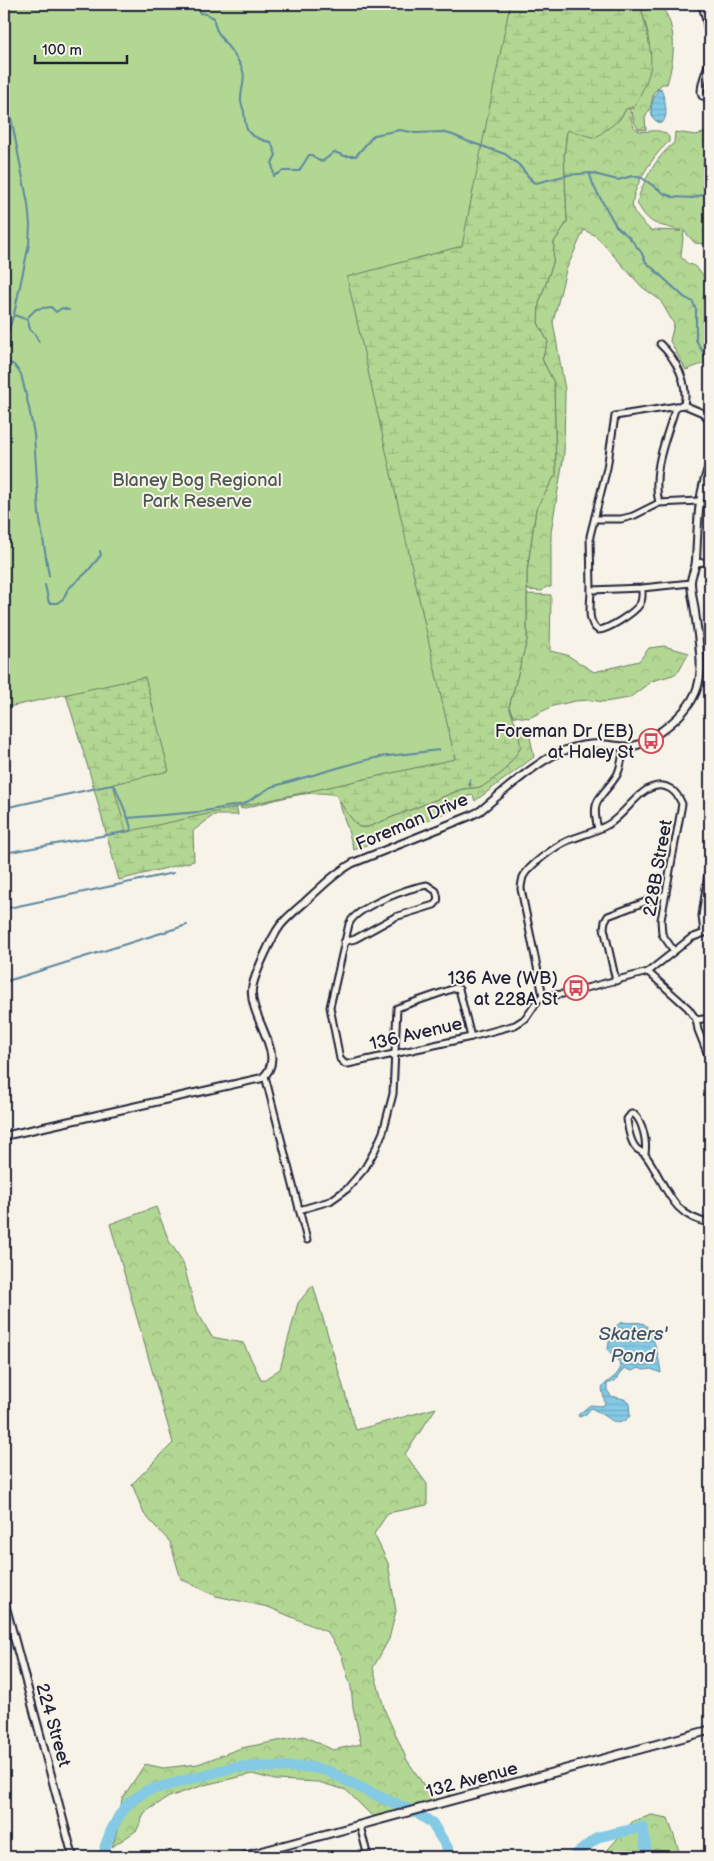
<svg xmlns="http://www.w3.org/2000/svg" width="714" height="1861" font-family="'Balsamiq Sans',sans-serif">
<defs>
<pattern id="forest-crowns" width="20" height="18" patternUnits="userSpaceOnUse" patternTransform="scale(1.25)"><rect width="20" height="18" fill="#b2d792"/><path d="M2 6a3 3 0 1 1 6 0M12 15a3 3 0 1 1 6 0" fill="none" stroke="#99b87f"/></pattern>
<pattern id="wetland-marsh" width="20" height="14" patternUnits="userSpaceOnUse" patternTransform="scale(1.25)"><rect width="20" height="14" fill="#b2d792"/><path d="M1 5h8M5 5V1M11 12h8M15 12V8" fill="none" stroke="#99b87f"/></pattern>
<pattern id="water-rules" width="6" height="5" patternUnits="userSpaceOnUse" patternTransform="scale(1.25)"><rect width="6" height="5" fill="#84cae5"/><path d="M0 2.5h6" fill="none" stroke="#72adc5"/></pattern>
</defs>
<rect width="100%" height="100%" fill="#f7f3e8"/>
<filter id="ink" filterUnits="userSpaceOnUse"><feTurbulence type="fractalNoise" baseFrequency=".02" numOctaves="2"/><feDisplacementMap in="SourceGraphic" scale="10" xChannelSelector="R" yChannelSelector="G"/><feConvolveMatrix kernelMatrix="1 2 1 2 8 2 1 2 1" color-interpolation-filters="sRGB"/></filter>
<g filter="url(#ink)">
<g fill="url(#forest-crowns)" stroke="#6a7c66">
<path d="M640,4H660C678,27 675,57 667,84H662L654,92L650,109L645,118L646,130L638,129L633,120L632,107L634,106L648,33Z"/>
<path d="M630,108C632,150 654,119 669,137V142C656,151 628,192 633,209C635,216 645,224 650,230L681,231C657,223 651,228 637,203C642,182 657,156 674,143L675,132L696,135L710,131V242L706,244L695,243L684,231L681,254V257L688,264L693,265L710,281V361L686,370L670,341L674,324L660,300L642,287L596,236L584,230L566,270L553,322L565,390L564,454L551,532V587H546L542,591L527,590V571L536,509L556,473L554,383L542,359L548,342L538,323L539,303L553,263L554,242L567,222L564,156L567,130L619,120L626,109Z"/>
<polygon points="527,594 551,595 550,651 567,655 594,672 639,661 649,648 664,646 689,653 679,671 673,675 652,681 629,698 605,702 589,700 575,701 553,706 529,718 513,716 509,707 527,640"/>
<polygon points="515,724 528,727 534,757 475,801 473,795 464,797 457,802 457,808 354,850 337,795 346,812 359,827 368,827 462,789 482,787 518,730"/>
<polygon points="156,1207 169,1241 183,1262 195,1308 212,1337 243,1343 262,1381 280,1369 298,1303 313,1285 356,1430 436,1408 405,1454 427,1484 427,1505 388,1513 374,1534 388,1563 396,1611 389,1639 373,1668 385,1711 407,1760 437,1805 377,1821 346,1790 318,1782 275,1780 252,1774 204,1785 169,1797 145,1812 137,1830 112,1847 117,1831 122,1799 145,1764 163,1768 198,1764 241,1748 304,1736 333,1750 361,1744 353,1707 351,1687 341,1654 327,1632 268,1607 216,1596 181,1579 170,1542 144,1514 132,1484 173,1443 110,1224"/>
<polygon points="652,1815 668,1818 681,1857 599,1857 604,1854 633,1821"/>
</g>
<path fill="url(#wetland-marsh)" stroke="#6a7c66" d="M4,4H640C644,20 654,54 650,70C647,83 640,95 634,107L626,109L619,120L595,138L567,130L564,156L567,222L554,242L553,263L539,303L538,323L548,342L542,359L554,383L556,474L536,509L527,571V640L509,707L518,730L521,748L503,772L482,787L462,789L368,827H359L346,812L336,795C306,788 271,802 241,809L240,802L232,788L238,815H214L193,831L194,861L119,880L90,774L36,595Z"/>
<polygon fill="#b2d792" stroke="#6a7c66" points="4,4 510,4 462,246 347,277 455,759 126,832 113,784 169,771 145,677 4,708"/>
<g fill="url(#water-rules)" stroke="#5d87a1">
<path d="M661,88C664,99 670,115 662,123C645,121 652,99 658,89Z"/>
<path d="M624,1322C631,1324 638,1321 644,1324C653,1329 660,1362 661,1373L651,1369L644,1370L638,1368L632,1371L624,1368L615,1381L607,1384V1390L611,1396L624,1399L629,1402L630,1416C617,1429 613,1420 602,1414C598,1412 595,1410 591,1408L585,1415L579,1417L578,1415L590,1405L602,1406L605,1404L602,1388C608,1379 616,1379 621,1367C619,1358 611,1356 608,1349C610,1336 611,1325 624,1322Z"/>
</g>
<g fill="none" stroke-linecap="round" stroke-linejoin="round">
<g stroke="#5d87a1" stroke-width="2">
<path d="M196,4L200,13L206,14L214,18C213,36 238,53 243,71C246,81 240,91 241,101C241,105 244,109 244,112C246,127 244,133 260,139C264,141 266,142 271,142L276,155L272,163L274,176L283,171H299L309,155H312C322,166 324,160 334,152L345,156H356L374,135L400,130L416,133L442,132L453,135L467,141L505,154L519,165L533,182L536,183L568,175L590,173L618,180L632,176L642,178L665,194L673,197L693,198L710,192"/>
<polyline points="4,82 28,204 30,225 29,244 14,314 4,344"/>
<polyline points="590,175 594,187 611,217 616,226 629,237 641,252 646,262 684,297 693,302 696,310 696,340 710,365"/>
<polyline points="14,315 28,320 30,330 34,333 39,342"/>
<polyline points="27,318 36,309 51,307 56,312 62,308 69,310"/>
<polyline points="4,360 14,365 21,374 29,408 34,434 39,514 49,576"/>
<polyline points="45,585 49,603 57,603 63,599 68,589 87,572 101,555 100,551"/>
<polyline points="470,786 470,779"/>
<polyline points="4,808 111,785 115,786 117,791 128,818 199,812 244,804 271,787 362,761 380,757 439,750"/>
<polyline points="4,853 130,831 131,828 128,818"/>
<polyline points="4,909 173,873"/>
<polyline points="4,982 187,925"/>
</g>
<g stroke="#84cae5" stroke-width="11">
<polyline points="106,1857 105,1847 111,1831 119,1816 129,1803 146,1791 234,1767 310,1767 328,1771 371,1793 417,1813 432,1823 453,1857"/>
<polyline points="573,1857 598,1837 643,1827 647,1857"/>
</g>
<defs>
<g id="minor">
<path d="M701,4C706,15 712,50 709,62C706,72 701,81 701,92L702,96L710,98"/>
<path d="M660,344C676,359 689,383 684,405"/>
<path d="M659,503C651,470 667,437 676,406"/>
<polyline points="595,519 621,519 633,516 659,503 699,501"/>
<polyline points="696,563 705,562 710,560"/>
<path d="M642,588L591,590C591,603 586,622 598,630C608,630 634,613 640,604C643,599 642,593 642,588L691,583"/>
<polyline points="591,590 590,536 607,468 615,416 684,405 703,413 710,421"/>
<path d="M598,829C590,797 601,800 617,775C621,768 622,756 624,748"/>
<polyline points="704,933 702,916 710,859"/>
<path d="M344,942L355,939L395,917L434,905C439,901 438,897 436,891L427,885C408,888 356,907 349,924L330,1007L340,1059L345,1064H348L471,1037L515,1025L526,1018L539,999L543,996L563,994L648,972L691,938L710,931"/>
<polyline points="648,972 688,1008 696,1019 698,1030 710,1060"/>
<polyline points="616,981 604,928 605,921 608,916 666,894"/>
<path d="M543,996L521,889C521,885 522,881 523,877C528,866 556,846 567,841C581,835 596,832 609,824C624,815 637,792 653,787C667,782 677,792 682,804L661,920L662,934L674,951"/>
<polyline points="696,1020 710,1018"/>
<polyline points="265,1076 307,1240"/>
<path d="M645,1154C647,1142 643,1122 634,1114H631L627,1119C628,1128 630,1142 637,1149C640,1151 643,1152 646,1156C666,1183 670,1217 710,1223"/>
<polyline points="299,1210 330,1201 347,1189 365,1168 375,1150 383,1132 393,1094 397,1008 455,988 459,989 471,1037"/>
<polyline points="360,1826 368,1857"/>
</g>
<g id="tertiary">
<path d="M4,1136L262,1078C289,1057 249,1018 252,989C254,975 272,937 280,926C287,917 297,909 305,902C320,888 335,873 353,863L470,816L480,811C501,794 541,757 566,750C577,746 587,744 599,744C622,745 631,752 653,737C711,697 703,674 695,612C694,603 691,592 691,582C691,575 696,568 696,560C698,527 697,495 710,464"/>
<polyline points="4,1600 73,1857"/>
</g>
<polyline id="secondary" points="242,1857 710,1730"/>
</defs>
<use href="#minor" stroke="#22223b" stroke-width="9"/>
<use href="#tertiary" stroke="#22223b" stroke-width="10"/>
<use href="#secondary" stroke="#22223b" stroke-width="11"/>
<use href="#minor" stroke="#f7f3e8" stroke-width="5"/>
<use href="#tertiary" stroke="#f7f3e8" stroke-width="6"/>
<use href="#secondary" stroke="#f7f3e8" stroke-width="7"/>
</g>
</g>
<defs>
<symbol id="bus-ring" viewBox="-11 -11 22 22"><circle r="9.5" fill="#f7f3e8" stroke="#d1495b" stroke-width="1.5"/><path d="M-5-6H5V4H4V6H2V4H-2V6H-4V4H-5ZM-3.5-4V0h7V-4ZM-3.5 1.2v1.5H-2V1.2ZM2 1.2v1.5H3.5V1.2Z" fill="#d1495b"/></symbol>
</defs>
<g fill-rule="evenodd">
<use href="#bus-ring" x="637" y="727" width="28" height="28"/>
<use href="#bus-ring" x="562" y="974" width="28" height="28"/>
</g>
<g text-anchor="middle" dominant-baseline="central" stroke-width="4" stroke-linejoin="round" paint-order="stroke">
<g font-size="18" fill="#4d5855" stroke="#f7f3e8">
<text x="197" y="480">Blaney Bog Regional<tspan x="197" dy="21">Park Reserve</tspan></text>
</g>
<g font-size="18" fill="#22223b" stroke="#f7f3e8" text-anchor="end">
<text x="634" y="731">Foreman Dr (EB)<tspan x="634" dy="21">at Haley St</tspan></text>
<text x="558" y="978">136 Ave (WB)<tspan x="558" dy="21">at 228A St</tspan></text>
</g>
<g font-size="18" fill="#22223b" stroke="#f7f3e8">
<text transform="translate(412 822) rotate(-23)">Foreman Drive</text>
<text transform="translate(658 868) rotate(-80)">228B Street</text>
<text transform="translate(416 1034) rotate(-13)">136 Avenue</text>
<text transform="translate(53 1725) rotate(74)">224 Street</text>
<text transform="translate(472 1780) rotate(-15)">132 Avenue</text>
</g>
<g font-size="19" font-style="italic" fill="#3f546e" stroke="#f7f3e8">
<text x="633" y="1334">Skaters'<tspan x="633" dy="22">Pond</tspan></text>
</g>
</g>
<rect width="714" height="1861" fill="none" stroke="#f7f3e8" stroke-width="20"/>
<rect x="10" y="10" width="694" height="1841" fill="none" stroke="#22223b" stroke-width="2" filter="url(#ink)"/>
<path d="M35 55v8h92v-8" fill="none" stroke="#22223b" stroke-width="2.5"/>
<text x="42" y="55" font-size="15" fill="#22223b" stroke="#f7f3e8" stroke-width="4" paint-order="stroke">100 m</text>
</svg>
